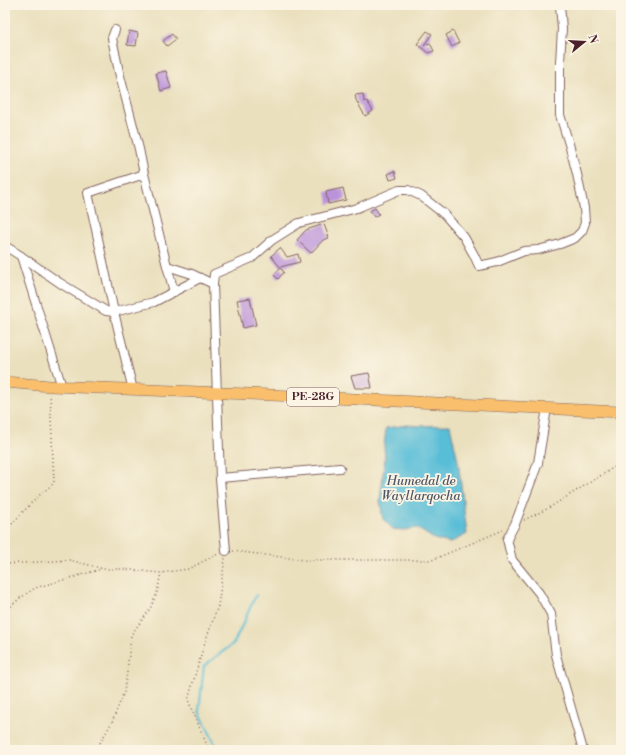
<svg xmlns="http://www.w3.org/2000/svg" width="626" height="755" font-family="'Libre Bodoni',serif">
<rect width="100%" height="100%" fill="#fcf5e5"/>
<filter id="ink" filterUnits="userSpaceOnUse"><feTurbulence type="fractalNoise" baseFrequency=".025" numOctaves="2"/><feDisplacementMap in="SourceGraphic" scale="8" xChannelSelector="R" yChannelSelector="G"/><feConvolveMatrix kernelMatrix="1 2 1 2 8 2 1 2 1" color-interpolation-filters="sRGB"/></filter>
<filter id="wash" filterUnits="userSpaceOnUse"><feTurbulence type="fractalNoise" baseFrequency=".012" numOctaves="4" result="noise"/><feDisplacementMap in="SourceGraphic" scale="16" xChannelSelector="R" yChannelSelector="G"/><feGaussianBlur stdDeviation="0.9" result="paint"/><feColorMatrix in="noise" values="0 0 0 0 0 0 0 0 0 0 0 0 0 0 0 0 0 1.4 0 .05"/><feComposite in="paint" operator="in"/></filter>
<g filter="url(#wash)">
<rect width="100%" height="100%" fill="#eae0be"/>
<polygon fill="#59bdd7" stroke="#526e81" points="408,425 420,426 450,425 458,461 467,534 450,543 434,539 417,528 404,530 393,529 383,519 380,500 385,458 384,446 386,428"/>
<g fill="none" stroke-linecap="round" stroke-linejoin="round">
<polyline stroke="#59bdd7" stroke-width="2" points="218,750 199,711 204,666 234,643 256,595"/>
</g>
<g id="blocks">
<g fill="#bb93da">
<polygon points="129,31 138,33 136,46 127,45"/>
<polygon points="427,31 432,34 424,45 430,43 434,51 428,53 417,44"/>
<polygon points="453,31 459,43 452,47 446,35"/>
<polygon points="172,34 176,39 167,46 163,41"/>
<polygon points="166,71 171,88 161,91 156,73"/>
<polygon points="363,94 364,102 367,101 373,111 365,116 356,100 355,95"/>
<polygon points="395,171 397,178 390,180 388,174"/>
<polygon points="343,188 346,200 328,204 326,192"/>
<polygon points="375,208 379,214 374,217 370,211"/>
<polygon points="324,224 329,238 323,240 311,253 297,240 306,230"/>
<polygon points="280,248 287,257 298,254 300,262 280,267 271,256"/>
<polygon points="280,268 284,272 278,279 274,275"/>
<polygon points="250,298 256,325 243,328 237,300"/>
<polygon points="369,373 372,388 355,388 351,376"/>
</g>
</g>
</g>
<g filter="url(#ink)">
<use href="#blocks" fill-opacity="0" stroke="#82635e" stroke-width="1"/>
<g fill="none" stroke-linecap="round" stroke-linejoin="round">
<defs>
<g id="minor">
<polyline points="115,30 112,38 119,72 139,149 144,174 167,266 192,274 213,284 220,478 226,551"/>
<polyline points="5,246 21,256 60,283 106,311 114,312 154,302 200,278"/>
<polyline points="21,256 62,387"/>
<polyline points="167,266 174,292"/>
<polyline points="213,284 214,274 252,258 272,240 299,223 357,208 399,190 408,190 421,196 444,214 464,237 474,255 479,266 497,262 524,251 538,250 560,244 575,238 582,231 585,223 584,208 577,174 569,144 560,115 560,62 562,29 560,5"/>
<polyline points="133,390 114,312 88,193 144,174"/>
<polyline points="547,408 538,463 515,524 507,539 512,560 539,593 551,614 556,655 583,750"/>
<polyline points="220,478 340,468"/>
</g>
<polyline id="highway" points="5,382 50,386 271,395 621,412"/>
</defs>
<use href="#minor" stroke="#82635e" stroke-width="10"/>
<use href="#highway" stroke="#82635e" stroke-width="12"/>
<g stroke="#82635e" stroke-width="1.5" stroke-dasharray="1 3" stroke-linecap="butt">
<polyline points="524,520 547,509 621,463"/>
<polyline points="5,528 10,526 35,499 54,483 50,394"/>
<polyline points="233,551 305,560 432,560 503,530"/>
<polyline points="5,564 70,560 104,569 122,569 161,573 188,569 220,553"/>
<polyline points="5,612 20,598 35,588 102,569"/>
<polyline points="96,750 112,722 124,692 127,672 131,635 150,609 157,593 161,573"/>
<polyline points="209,750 188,700 203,648 218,606 225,558"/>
</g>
<use href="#minor" stroke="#fff" stroke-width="8"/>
<use href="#highway" stroke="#f9bf6c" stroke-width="11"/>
</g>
</g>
<g text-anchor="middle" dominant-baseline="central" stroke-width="3.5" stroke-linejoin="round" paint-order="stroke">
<rect fill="#fcf5e5" stroke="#7f5f63" stroke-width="1" x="287" y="388" width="52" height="18" rx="3"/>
<g font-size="11" font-weight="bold" fill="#4a1f2b">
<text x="313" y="397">PE-28G</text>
</g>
<g font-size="13" font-style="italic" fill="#4f5667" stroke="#fcf5e5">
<text x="421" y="481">Humedal de<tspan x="421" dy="15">Wayllarqocha</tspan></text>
</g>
</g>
<rect width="626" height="755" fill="none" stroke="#fcf5e5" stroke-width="20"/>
<g transform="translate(584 42) rotate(72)" stroke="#fcf5e5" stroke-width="3" paint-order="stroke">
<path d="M0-3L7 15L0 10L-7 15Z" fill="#4a1f2b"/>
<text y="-6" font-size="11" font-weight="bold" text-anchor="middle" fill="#4a1f2b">N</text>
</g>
</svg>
